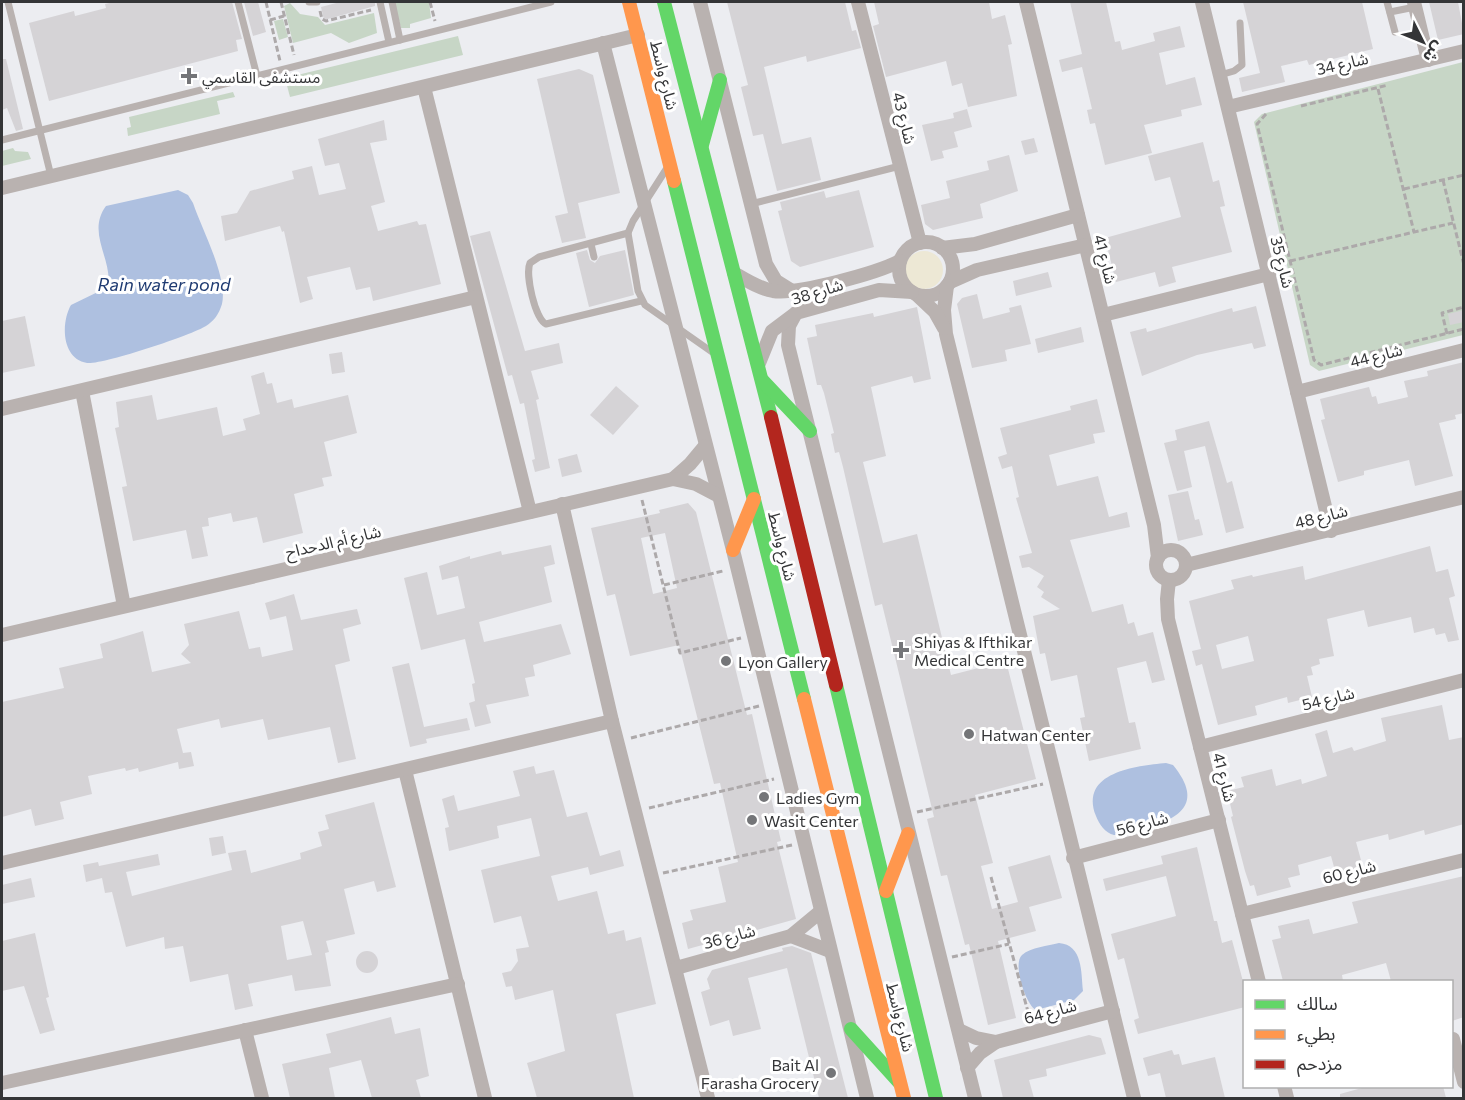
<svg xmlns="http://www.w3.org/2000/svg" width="1465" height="1100" font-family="Commissioner,'Noto Sans Arabic',sans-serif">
<rect width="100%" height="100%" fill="#ecedf1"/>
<g fill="#c7d6c6">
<polygon points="394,2 429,2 431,18 410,24 410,28 401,28"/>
<polygon points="290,3 300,14 318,17 325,25 374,13 377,33 349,43 331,33 293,43 284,6"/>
<polygon points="283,19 288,37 279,40 274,21"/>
<polygon points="458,36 463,55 290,97 285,78"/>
<polygon points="1463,62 1463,335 1319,371 1310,365 1254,122 1262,114"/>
<polygon points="233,92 235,97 217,101 220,114 128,136 127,128 131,127 129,117"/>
<polygon points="13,148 15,151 28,152 31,159 2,166 2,151"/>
</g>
<circle fill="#ede8d5" cx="924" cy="270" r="19"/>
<g fill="#aec0e0">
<path d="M178,190L188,195L193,203C202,230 228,277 222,304C219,314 214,321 206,326C192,335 102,365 87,363C61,359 61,322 71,305L108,287C113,259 86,233 106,206Z"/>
<path d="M1166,763L1173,765C1205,804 1179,820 1141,829C1134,831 1122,836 1114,835C1105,833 1099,824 1096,816C1079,772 1136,766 1166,763Z"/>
<path d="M1059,943C1083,945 1081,972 1083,991L1074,1000L1036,1010C1026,1005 1012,964 1022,955C1031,947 1048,946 1059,943Z"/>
</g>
<g fill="#d5d3d6" fill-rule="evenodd">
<polygon points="114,2 232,2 242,39 236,40 238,51 49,101 29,23 74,11 75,16 106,8 105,4"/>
<polygon points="244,2 258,2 266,32 253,36"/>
<polygon points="340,2 375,2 375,6 324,20 321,7"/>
<polygon points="727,2 845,2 852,31 856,30 861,48 807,62 806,56 764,67 782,144 811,137 821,180 777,191 763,134 753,136 741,87 748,85"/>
<polygon points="874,2 989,2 992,19 1005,15 1012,44 1008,45 1017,96 968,107 962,83 952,86 946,61 886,77 873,26 879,24"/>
<polygon points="1070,2 1106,2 1115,42 1120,41 1122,50 1155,41 1153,33 1180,26 1185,47 1159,53 1166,85 1195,77 1202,105 1181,110 1182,116 1144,125 1152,153 1105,165 1095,123 1090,124 1087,110 1092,109 1082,67 1062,72 1059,60 1082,54"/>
<polygon points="1243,2 1362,2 1373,49 1309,65 1307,60 1281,66 1285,82 1242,92 1239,78 1260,73"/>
<polygon points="1429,2 1458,2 1464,34 1438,40"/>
<polygon points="2,59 6,59 23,129 16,131 7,108 2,110"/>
<polygon points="579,69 593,75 620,193 578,203 586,238 562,243 555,216 568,213 537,79"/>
<polygon points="967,109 972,127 954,132 958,147 942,151 944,158 931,161 922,125 954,118 953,113"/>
<polygon points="384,120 387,140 370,143 385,202 371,206 378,231 417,221 419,225 426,224 441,284 373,301 370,287 356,290 350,267 307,277 313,299 300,303 284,231 282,232 280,226 225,241 221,216 237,213 250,191 294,179 292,171 312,166 319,195 346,189 339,163 325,166 318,139"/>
<polygon points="1034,138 1038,152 1025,155 1021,141"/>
<polygon points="1203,142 1213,182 1219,180 1225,206 1220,207 1232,252 1172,267 1176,282 1159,287 1155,272 1116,282 1105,238 1181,217 1170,177 1155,181 1148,156"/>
<polygon points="1009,155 1018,191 980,204 983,218 933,230 925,224 921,205 950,198 946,181 989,170 987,161"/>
<polygon points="859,190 874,247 800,267 791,261 778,211 782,210 780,202 824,191 826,198"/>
<polygon points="490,231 525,351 559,343 563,363 531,371 539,399 536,400 550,468 535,472 532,460 535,459 524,403 520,404 512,375 508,376 470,236"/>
<polygon points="587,250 590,260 595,263 600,256 625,250 634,295 589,307 576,253"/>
<polygon points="1048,272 1052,287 1016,296 1013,281"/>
<polygon points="977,294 983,319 1010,312 1009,308 1021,305 1031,344 1005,350 1007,361 972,368 957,304 962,298"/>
<polygon points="1256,306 1266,346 1254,349 1252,343 1197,355 1142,376 1130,332 1146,328 1147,332 1232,308 1233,312"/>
<polygon points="917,307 931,379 914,383 912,376 871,387 886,456 863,462 883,543 917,534 951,675 1006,661 1036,779 975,795 993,863 981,866 992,909 1018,902 1008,867 1050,855 1062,898 1029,907 1036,931 998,941 1016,1018 988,1025 969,944 965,945 947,875 941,876 927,819 934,817 882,604 875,606 843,467 839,452 835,453 831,434 834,433 824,393 821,385 817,385 807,338 817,336 815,325 873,313 874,317"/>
<polygon points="1464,310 1464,322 1450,325 1448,314"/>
<polygon points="25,316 35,366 2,373 2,321"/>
<polygon points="1081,327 1084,342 1038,353 1035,339"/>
<polygon points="342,352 345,372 332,374 329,354"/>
<polygon points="1464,362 1464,413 1455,415 1456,419 1439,423 1453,476 1415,486 1409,460 1364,471 1364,475 1338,482 1321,420 1325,419 1320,399 1369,387 1372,397 1376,396 1378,404 1408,397 1404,381 1428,376 1427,371"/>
<polygon points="264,372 267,384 272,383 277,403 292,399 294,408 348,395 357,433 324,442 332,476 322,478 324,486 294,494 303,533 263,543 257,517 233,522 231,513 208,518 209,526 202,527 208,556 192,559 186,530 133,541 122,487 127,486 115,428 119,427 116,402 152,395 157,420 217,407 223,436 246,430 243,419 260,414 251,376"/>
<polygon points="616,386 639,406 613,435 590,415"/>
<polygon points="1097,399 1105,432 1093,434 1095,443 1049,455 1057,486 1098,476 1109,517 1127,512 1130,527 1070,540 1092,612 1123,604 1128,624 1134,622 1138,636 1153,632 1165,680 1152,683 1146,661 1117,668 1129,723 1135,722 1141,749 1089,761 1080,718 1085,717 1077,675 1051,681 1045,653 1040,654 1033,616 1060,609 1041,597 1044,592 1037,587 1044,576 1029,567 1022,568 1019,556 1032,553 1016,498 1019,497 1012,466 1002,469 998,457 1007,454 1000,428 1071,410 1070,406"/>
<polygon points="1209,421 1227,483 1232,481 1244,528 1226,533 1205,446 1184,451 1192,487 1177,491 1164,443 1177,440 1175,430"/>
<polygon points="577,454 582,472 562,477 558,459"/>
<polygon points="1188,491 1195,520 1199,519 1203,535 1178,541 1168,495"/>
<path d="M688,503L696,512L747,715L752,714L781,841L777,842L796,919L688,949L682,923L693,920L690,910L726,902L718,867L738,862L720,783L714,784L679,645L630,656L615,594L607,596L591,528L660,513L659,510ZM665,533L677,588L653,594L641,538Z"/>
<polygon points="551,545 555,564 544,567 552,602 479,622 484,642 561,624 571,654 533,665 535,676 525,678 529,696 486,705 491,723 475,727 469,703 475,701 472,684 475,683 465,639 421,650 404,578 427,572 437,615 465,608 458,576 442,580 439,566 470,556 470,559 501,551 502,555"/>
<path d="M1430,546L1436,572L1448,569L1455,596L1449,598L1459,640L1448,642L1445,633L1436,635L1434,628L1414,633L1411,617L1368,627L1364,610L1327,619L1334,656L1319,659L1320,664L1311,667L1313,675L1307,676L1312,697L1288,703L1287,697L1255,706L1257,715L1218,725L1202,664L1196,666L1192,651L1201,649L1189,601L1234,589L1231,580L1252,575L1253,577L1303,566L1305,580ZM1248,636L1254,661L1222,669L1216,645Z"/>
<polygon points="294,594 301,620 357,609 361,624 343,629 350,661 335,665 356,759 338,763 330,727 268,740 263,719 221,728 219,719 177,729 183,753 191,752 194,766 179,769 178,762 139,772 138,768 126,771 125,768 88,776 92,794 60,802 64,819 35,826 31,809 2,817 2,702 64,688 59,668 103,658 100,644 143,631 152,672 191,663 181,654 189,645 184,624 239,611 249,649 260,647 262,657 293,650 286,616 270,620 265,603"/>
<polygon points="409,663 424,727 467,718 470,730 426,739 427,743 410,747 392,667"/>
<polygon points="1442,705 1449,740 1464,737 1464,824 1425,835 1424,830 1389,840 1388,834 1356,842 1364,871 1337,878 1331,856 1298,865 1300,875 1288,878 1291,887 1257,896 1254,885 1250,886 1245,871 1231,817 1233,816 1227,791 1244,787 1241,777 1272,769 1276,786 1301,779 1302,784 1327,776 1315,734 1327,730 1333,753 1352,747 1354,751 1386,741 1381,718"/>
<polygon points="534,766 536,774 554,770 567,817 587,812 600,856 620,850 624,866 590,875 588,867 551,876 558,901 597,891 608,934 624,930 626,941 641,937 656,1004 616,1014 634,1098 537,1098 527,1063 565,1051 553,990 515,1000 512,986 506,987 502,973 511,971 518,961 516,949 529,947 521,916 494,923 481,870 540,856 531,818 497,826 499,838 449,851 445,828 449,827 442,799 454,795 458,811 520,796 513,771"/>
<path d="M374,802L396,887L377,892L374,881L344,889L355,934L326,941L329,952L325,953L331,986L295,991L292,975L248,984L253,1006L235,1010L228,974L190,982L183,946L165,949L164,937L126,947L112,892L105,893L102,878L86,882L83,865L98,862L99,866L158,854L160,865L126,872L132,896L232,870L228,853L246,850L251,873L301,859L300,853L322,846L318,832L329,829L325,815ZM303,921L312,955L287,960L281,926Z"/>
<polygon points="223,836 226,853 212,856 209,838"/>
<polygon points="1197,847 1214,921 1217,921 1222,943 1232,940 1245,989 1245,1007 1138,1034 1134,1020 1139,1018 1124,958 1118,960 1111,934 1176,916 1166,876 1106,891 1103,879 1163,864 1161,856"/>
<polygon points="1464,876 1464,1017 1452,1021 1452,981 1391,981 1386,963 1342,975 1343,981 1283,981 1272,940 1281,938 1278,926 1309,919 1313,934 1358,923 1352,902"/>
<polygon points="31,878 35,897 2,904 2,885"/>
<polygon points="35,933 49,997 46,998 55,1030 40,1034 24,986 2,991 2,941"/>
<polygon points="792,946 811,953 848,1098 819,1098 787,968 748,978 761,1029 733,1036 729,1020 710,1026 701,992 710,989 707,979 712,970 783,951 782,948"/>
<circle cx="367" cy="962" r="11"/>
<polygon points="391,1017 395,1034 420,1028 429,1076 416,1080 421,1098 372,1098 361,1060 329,1068 335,1098 290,1098 282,1064 331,1053 326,1034"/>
<polygon points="1089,1035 1101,1038 1106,1054 1046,1069 1047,1076 1029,1080 1034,1098 1003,1098 994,1060"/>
<polygon points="1172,1050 1174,1055 1179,1054 1182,1065 1215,1057 1225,1098 1166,1098 1160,1073 1148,1076 1143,1058"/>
<polygon points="1369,1086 1443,1086 1446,1098 1340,1098 1340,1094"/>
</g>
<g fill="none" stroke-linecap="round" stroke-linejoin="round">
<g stroke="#ada9aa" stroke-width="3" stroke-dasharray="6 3" stroke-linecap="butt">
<polyline points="266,2 280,61"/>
<polyline points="281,2 294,55"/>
<polyline points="430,2 435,21"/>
<polyline points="320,11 322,19 326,21 371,10"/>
<polyline points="270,20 284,16"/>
<polyline points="1378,89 1414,232"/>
<polyline points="1301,106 1388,85"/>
<polyline points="1266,114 1257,124 1314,360 1321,365 1464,329"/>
<polyline points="1443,180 1464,265"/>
<polyline points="1404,189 1464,175"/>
<polyline points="1290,261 1453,223"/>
<polyline points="1447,334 1442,313 1464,307"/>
<polyline points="642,500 680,653 741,638"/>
<polyline points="664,585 723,571"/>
<polyline points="631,738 759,706"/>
<polyline points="649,808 774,779"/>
<polyline points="917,812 1043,784"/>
<polyline points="663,873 792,845"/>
<polyline points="991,877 1030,1019"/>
<polyline points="952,957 1009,944"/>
</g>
<g stroke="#b9b2b0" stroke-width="7">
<polyline points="8,2 51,176"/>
<polyline points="238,2 257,76"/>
<polyline points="309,2 317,2"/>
<polyline points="380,2 389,42"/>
<polyline points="392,2 400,40"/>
<polyline points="1387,2 1395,32"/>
<polyline points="1390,12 1415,7"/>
<polyline points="1220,75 1234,71 1242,65 1240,23"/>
<polyline points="2,140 551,2"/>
<polyline points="667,168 633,221 628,233 638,291 645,305 712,352"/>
<polyline points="751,204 900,166"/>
<path d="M628,233L539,257L530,263C525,274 535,319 546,324L641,301"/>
<polyline points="591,244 594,257"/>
</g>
<g stroke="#b9b2b0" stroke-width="14">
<polyline points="700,2 766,264 776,281 792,291"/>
<polyline points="858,2 920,243"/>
<polyline points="1026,2 1154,525 1158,558"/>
<polyline points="1202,2 1331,531"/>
<polyline points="1414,2 1428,60"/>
<polyline points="603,43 733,550 867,1098"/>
<polyline points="424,87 530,512"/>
<polyline points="1228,107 1464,51"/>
<polyline points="2,188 638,35"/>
<circle cx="926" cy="269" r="27"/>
<polyline points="942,248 975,244 1078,215"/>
<path d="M734,273C746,280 758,288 773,291C797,295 877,273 900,261"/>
<polyline points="950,282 977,270 1086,245"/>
<polyline points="947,286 944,310 946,334 1134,1098"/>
<polyline points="917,295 935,312 944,328"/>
<polyline points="796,313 789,326 788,345 975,1098"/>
<polyline points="1103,315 1269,274"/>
<polyline points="759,363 772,331 796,313 879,290 912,292"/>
<polyline points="82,391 124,606"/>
<polyline points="1297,392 1464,350"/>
<polyline points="2,409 476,297"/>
<polyline points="673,479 690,464 705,446"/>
<polyline points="562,504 612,721 708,1098"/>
<circle cx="1171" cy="565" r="15"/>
<polyline points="1186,565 1464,497"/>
<polyline points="1169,580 1167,599 1168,619 1259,982"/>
<polyline points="2,635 673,479 696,484 717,495"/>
<polyline points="1200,747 1464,680"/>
<polyline points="405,770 485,1098"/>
<polyline points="1073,858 1219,820"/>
<polyline points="2,863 612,721"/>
<polyline points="1242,914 1464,860"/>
<polyline points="791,936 830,951"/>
<polyline points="676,968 791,936 820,912"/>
<polyline points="245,1030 262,1098"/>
<polyline points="959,1030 976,1038 996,1042"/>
<polyline points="1453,1039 1464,1082"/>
<polyline points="967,1068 980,1053 996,1042 1113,1011"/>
<polyline points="2,1083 458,984"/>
<polyline points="1284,1086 1287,1098"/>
</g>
<g stroke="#63d668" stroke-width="14">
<polyline points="664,2 771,417"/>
<polyline points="702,145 720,80"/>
<polyline points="674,181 804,699"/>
<polyline points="763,381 810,431"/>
<polyline points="836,685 936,1098"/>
<polyline points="851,1029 899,1082"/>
</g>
<g stroke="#ff974d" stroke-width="14">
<polyline points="629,2 674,181"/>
<polyline points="733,550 754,499"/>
<polyline points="804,699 904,1098"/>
<polyline points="886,891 908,834"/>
</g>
<polyline stroke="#b3261e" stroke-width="14" points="771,417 836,685"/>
</g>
<g fill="#747578" stroke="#fff" stroke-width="2">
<path d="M186 67h6v6h6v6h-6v6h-6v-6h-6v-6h6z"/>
<path d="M898 641h6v6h6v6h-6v6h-6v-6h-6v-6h6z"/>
<circle cx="726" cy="661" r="6"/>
<circle cx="969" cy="734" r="6"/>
<circle cx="764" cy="797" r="6"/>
<circle cx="752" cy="820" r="6"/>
<circle cx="831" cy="1073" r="6"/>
</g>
<g text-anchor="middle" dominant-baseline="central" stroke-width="6" stroke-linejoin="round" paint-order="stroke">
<g font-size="16" fill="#343537" stroke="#fff">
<text transform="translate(1342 63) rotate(-13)">شارع 34</text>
<text transform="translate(665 75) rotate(76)">شارع واسط</text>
<text transform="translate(905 118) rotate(76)">شارع 43</text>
<text transform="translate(1106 259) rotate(76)">شارع 41</text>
<text transform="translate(1283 262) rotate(76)">شارع 35</text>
<text transform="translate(817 291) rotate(-17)">شارع 38</text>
<text transform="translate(1376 355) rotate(-14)">شارع 44</text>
<text transform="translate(1321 516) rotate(-14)">شارع 48</text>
<text transform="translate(333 541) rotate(-13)">شارع أم الدحداح</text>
<text transform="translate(783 546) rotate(76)">شارع واسط</text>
<text transform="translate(1328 698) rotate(-14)">شارع 54</text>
<text transform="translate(1225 777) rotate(76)">شارع 41</text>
<text transform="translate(1142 823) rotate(-15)">شارع 56</text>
<text transform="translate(1349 871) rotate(-14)">شارع 60</text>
<text transform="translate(729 936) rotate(-15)">شارع 36</text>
<text transform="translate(1050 1011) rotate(-15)">شارع 64</text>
<text transform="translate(901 1017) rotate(76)">شارع واسط</text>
</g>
<g font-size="16" fill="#343537" stroke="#fff" text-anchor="start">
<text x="202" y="76">مستشفى القاسمي</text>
<text x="914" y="641">Shiyas &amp; Ifthikar<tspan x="914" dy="18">Medical Centre</tspan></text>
<text x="738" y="661">Lyon Gallery</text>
<text x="981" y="734">Hatwan Center</text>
<text x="776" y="797">Ladies Gym</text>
<text x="764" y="820">Wasit Center</text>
<text x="819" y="1064" text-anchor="end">Bait Al<tspan x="819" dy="18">Farasha Grocery</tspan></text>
</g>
<g font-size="18" font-style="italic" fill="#1e3a71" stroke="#fff">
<text x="164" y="284">Rain water pond</text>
</g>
</g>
<rect width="1465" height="1100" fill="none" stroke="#343537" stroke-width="6"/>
<rect x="1243" y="980" width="210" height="108" fill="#ffffff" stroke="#aeaeaf" stroke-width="1.5"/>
<rect x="1255" y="1000" width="30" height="9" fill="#63d668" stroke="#aeaeaf" stroke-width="1.5"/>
<text x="1297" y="1010" font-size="18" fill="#343537">سالك</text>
<rect x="1255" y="1030" width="30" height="9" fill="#ff974d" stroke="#aeaeaf" stroke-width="1.5"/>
<text x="1297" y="1040" font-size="18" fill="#343537">بطيء</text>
<rect x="1255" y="1060" width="30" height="9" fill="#b3261e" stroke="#aeaeaf" stroke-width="1.5"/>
<text x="1297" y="1070" font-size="18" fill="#343537">مزدحم</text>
<g transform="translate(1423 42) rotate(133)" stroke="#ffffff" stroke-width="4.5" paint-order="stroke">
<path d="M0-4.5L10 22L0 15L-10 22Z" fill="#343537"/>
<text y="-9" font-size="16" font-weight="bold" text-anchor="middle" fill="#343537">ش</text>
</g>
</svg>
